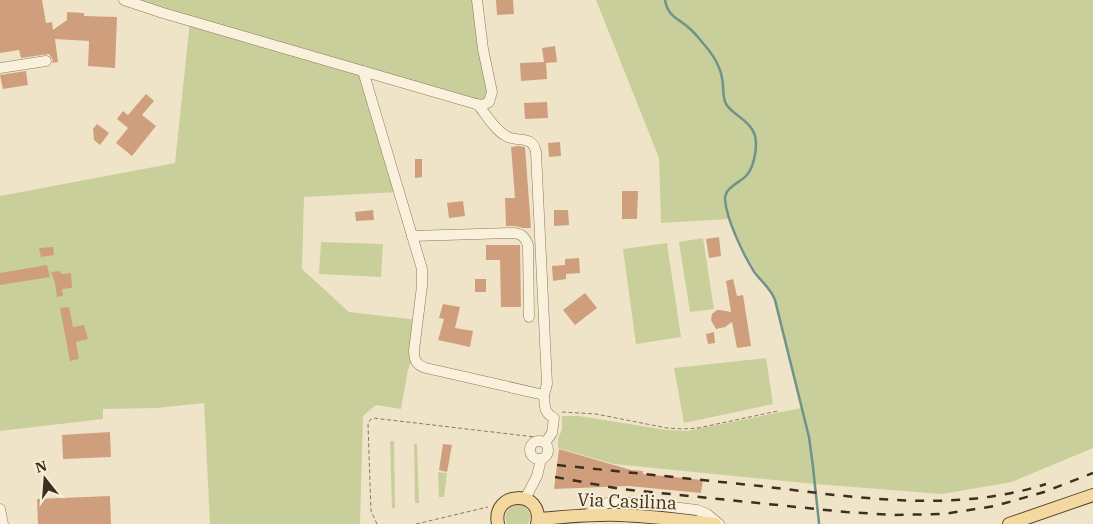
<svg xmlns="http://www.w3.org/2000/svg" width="1093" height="524" font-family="'IBM Plex Serif',serif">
<rect width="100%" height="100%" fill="#f0e4c8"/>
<g fill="#c9cf9b">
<polygon points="125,0 478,0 489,102 363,72 398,192 304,197 302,269 349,312 418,320 414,353 408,370 401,409 376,405 363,416 360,524 210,524 204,403 157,408 103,409 103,419 0,431 0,196 175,163 190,21"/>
<path d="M596,0H1093V448L1012,482L942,494L815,484L614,464L558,448V439L562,429V416H579L667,430L687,431L801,408L774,297C756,273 740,247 729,219L661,223L659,158Z"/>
<polygon points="703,238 714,309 690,312 679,242"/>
<polygon points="321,242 383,244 381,277 319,274"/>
<polygon points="667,243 681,337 636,344 623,249"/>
<polygon points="766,358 773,404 684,423 674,368"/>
<polygon points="390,441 394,441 395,508 392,508"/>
<polygon points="414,444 417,444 419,503 415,503"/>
<polygon points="438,472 447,473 444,497 439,497"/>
<path d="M517,504C528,505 533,514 528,524H507C503,515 507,507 517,504Z"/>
</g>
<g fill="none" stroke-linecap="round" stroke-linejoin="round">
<path stroke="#6f938a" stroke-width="2.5" d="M665,0C668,17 678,18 689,28C694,32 698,37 702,42C711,52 720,65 722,78C724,87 722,96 726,104C733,115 747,119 753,131C759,141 755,165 747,175C741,182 725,187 725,199C726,219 744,256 755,273C762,282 771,289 775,300L809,437L813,467L819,523"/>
</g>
<g fill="#cf9f7d">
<polygon points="0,0 42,0 46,23 52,22 53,30 67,20 67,12 84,13 84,16 117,17 115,68 88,66 89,41 55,39 58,62 52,63 53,60 49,54 21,58 19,50 0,53"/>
<polygon points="496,0 513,0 514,14 497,15"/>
<polygon points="555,46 557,62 546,63 547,79 521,81 520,63 544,62 542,48"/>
<polygon points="26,71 28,85 3,89 0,75"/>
<polygon points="146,94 154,101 142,115 156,126 132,156 116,143 128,128 117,119 123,111 128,115"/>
<polygon points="547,102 548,118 525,119 524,103"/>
<polygon points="97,124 109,133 100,145 94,140 93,129"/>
<polygon points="560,142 561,156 549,157 548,143"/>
<polygon points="518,146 525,147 531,228 523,228 515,226 506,226 505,198 515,198 511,147"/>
<polygon points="415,159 422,159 422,177 415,178"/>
<polygon points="622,191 638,191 637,219 622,219"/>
<polygon points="463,201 465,216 449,218 447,203"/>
<polygon points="373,210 374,220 356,221 355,212"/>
<polygon points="554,210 568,210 569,225 554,226"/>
<polygon points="719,237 721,256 709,258 706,239"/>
<polygon points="486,245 520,245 521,307 501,307 500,260 486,260"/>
<polygon points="53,247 54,255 41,257 39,248"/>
<polygon points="579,258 580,273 566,274 566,279 553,281 552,266 565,265 565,259"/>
<polygon points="47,265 50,277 0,285 0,273"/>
<polygon points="60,271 61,274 71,273 72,288 62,289 63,296 57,297 55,283 51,272"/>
<rect x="475" y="279" width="11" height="13"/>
<polygon points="733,279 737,296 743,295 751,346 737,348 732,322 725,327 716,329 711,320 712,314 717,310 720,310 731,312 726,281"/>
<polygon points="585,293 597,308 575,325 563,310"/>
<polygon points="443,304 460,307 455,328 473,331 470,347 438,340 444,319 439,318"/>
<polygon points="69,307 73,327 84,325 88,339 76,342 79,359 70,361 60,308"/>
<polygon points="714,332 715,343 708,344 706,334"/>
<polygon points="110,432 111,457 63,459 62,435"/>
<polygon points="443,444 452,445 447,472 439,470"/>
<polygon points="559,449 631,470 643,471 643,474 703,480 701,493 628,486 554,489"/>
<polygon points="110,496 111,524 38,524 37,499"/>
</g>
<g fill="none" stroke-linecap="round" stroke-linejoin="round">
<defs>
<g id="minor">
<path d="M124,0L163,13L476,104L479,106C487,116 495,130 506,136C518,143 532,134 536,152L547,384L544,395"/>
<polyline points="0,68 46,61"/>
<path d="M363,71L422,269V286L414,350C414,360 416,365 426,368L544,395C545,406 543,412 554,418L552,433L545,443"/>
<polyline points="476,104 483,105 489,102 492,92 483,49 477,0"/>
<path d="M412,236L514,233C522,234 525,237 528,245L529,317"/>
<circle cx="539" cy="450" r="9"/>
<polyline points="525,499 537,476 541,459"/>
<polyline points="0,509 3,524"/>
<polyline points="586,515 607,503 638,503 697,510 707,514 719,524"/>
</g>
<g id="major">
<path d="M538,519C565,517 592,514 619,515C651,516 683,520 715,524"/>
<path d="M498,524C491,490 545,489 537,524"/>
<polyline points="1009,524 1093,495"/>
</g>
</defs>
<use href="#minor" stroke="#8d765c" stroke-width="11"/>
<use href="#major" stroke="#5b4430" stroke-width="14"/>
<g stroke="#8d765c" stroke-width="1" stroke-dasharray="4 2.5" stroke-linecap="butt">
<polyline points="562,412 596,414 667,428 683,429 698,428 778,411"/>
<polyline points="377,524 371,511 368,424 370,420 373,418 535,437"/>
<polyline points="416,524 488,507"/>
</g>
<use href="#minor" stroke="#faf1dc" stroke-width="10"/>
<use href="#major" stroke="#f3d9a0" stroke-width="12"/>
<g stroke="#3d2e20" stroke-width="2.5" stroke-dasharray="9 9" stroke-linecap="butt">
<path d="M557,465C625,472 692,479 760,486C854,497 953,514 1046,484"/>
<polyline points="555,477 621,489 846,512 894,515 943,514 995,506 1044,492 1093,473"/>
</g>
</g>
<g text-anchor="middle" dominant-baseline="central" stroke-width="4" stroke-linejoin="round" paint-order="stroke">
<g font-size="18" fill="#3d2e20" stroke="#f7eed8">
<text transform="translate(627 501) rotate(2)">Via Casilina</text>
</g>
</g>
<g transform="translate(45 479) rotate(343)" stroke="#f7eed8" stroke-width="4" paint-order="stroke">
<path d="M0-4L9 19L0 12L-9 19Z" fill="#3d2e20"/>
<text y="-8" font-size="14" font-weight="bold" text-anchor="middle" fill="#3d2e20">N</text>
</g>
</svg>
